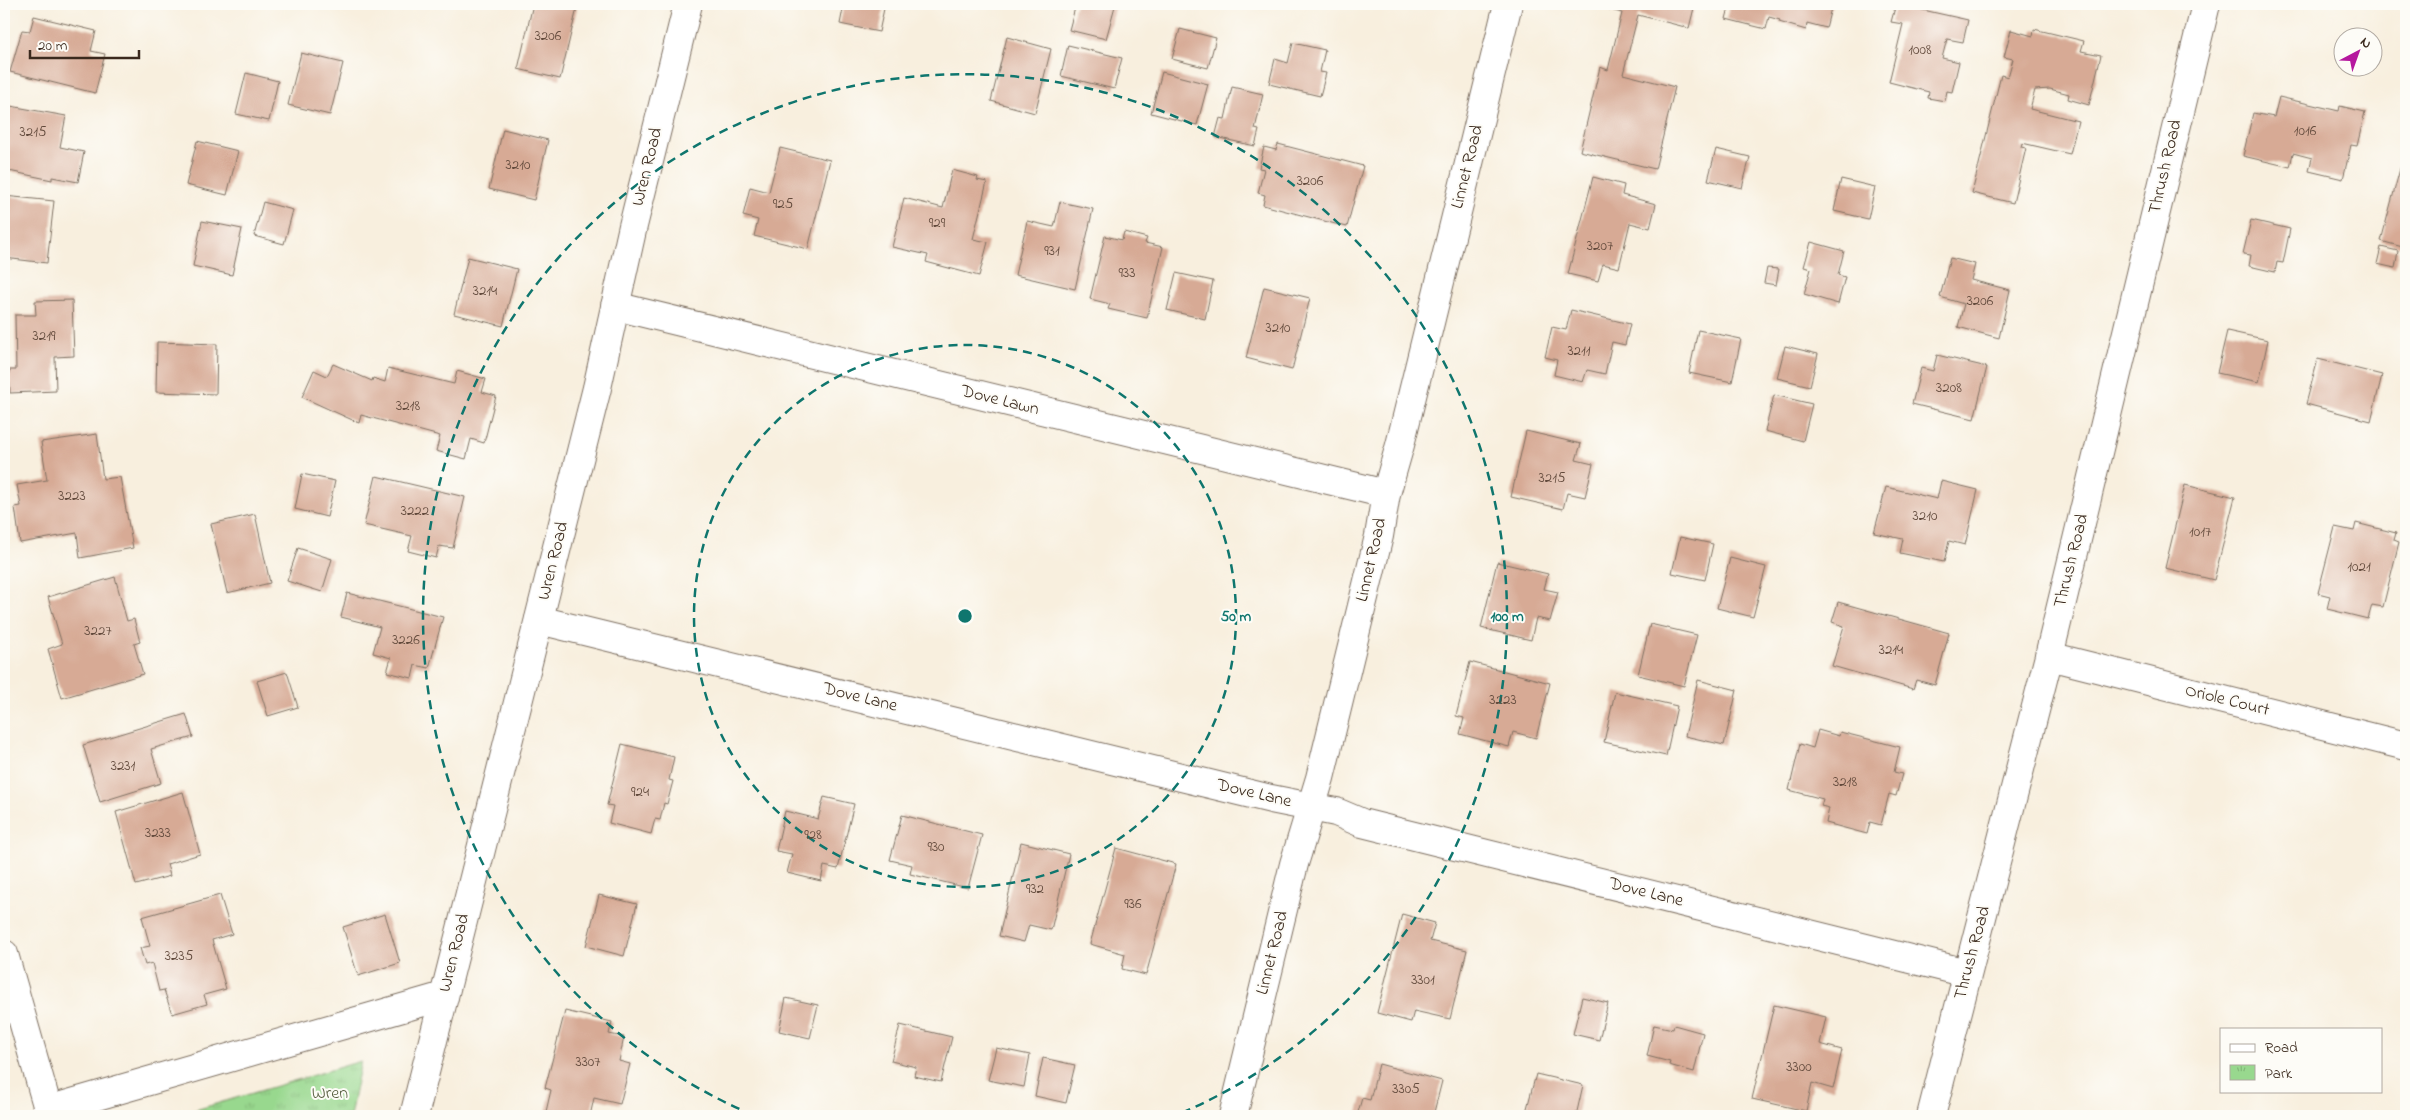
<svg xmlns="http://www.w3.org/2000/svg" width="2410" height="1120" font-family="'Indie Flower',sans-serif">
<defs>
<pattern id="park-tufts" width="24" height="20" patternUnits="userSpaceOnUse" patternTransform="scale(1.25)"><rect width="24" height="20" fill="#98d88e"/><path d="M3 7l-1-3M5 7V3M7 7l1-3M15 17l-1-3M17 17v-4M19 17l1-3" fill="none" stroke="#84ba7a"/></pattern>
</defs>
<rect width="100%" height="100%" fill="#fdfcf7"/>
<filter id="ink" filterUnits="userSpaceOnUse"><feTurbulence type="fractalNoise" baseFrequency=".02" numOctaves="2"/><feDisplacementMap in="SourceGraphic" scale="10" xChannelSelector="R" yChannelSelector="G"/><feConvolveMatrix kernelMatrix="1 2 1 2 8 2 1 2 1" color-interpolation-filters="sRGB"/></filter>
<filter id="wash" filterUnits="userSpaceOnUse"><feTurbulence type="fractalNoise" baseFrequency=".0096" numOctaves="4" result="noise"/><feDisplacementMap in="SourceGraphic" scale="20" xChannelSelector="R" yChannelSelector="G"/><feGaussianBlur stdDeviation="1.12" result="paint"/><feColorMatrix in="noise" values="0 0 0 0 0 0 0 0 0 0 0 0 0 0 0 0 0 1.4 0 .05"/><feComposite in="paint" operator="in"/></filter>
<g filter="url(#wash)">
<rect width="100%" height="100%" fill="#f8efde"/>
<polygon fill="url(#park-tufts)" stroke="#6a8156" points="361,1061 350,1116 175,1116"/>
<g id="blocks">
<g fill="#d7aa95">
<polygon points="533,4 578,4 560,79 518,69"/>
<polygon points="844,4 885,4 879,32 840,24"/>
<polygon points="1076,4 1115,6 1106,39 1069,30"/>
<polygon points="1588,4 1695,4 1689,28 1638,15 1623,74 1675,87 1655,169 1580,151 1600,67 1608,70 1622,13"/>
<polygon points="1730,4 1832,4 1826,28 1807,23 1806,30 1779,22 1780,20 1769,17 1766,29 1726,19"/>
<polygon points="1896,4 1968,20 1963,42 1947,39 1942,58 1959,62 1952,92 1947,91 1945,101 1928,98 1929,92 1889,82 1903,24 1891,22"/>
<polygon points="34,16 96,31 91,51 105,54 95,93 10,72 22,30 30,31"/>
<polygon points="1180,29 1216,38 1208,68 1172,59"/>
<polygon points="2034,29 2084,41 2081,51 2101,55 2089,105 2068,99 2069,94 2050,89 2035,90 2030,109 2078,121 2070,154 2022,143 2021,147 2026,148 2013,203 1972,193 2001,75 2008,77 2013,59 2004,57 2011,30 2033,36"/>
<polygon points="1007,37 1051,49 1035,113 991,101"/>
<polygon points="1293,43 1325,50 1320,72 1326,73 1320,96 1269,84 1275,59 1288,63"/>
<polygon points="1068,45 1122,58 1114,89 1061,76"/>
<polygon points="301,53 343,63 330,115 288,105"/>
<polygon points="1162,72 1208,84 1197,125 1151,113"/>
<polygon points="246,73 278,81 269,121 236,114"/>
<polygon points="1232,87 1263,94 1255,129 1259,130 1255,146 1215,137 1220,118 1225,119"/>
<polygon points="2279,97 2339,111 2340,106 2365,112 2357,146 2351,145 2343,179 2309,171 2312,158 2293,153 2290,167 2243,156 2253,113 2274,117"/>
<polygon points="5,105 66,116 60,147 84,152 78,182 52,177 52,180 4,170"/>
<polygon points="503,129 548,140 534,200 489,189"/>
<polygon points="197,141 238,151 227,195 186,185"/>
<polygon points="1278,144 1363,166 1347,227 1263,205 1265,195 1258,193 1264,169 1259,168 1264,147 1276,150"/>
<polygon points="2406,146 2406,248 2381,241"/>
<polygon points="780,148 830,160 808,249 754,236 758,220 743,216 750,187 769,192"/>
<polygon points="1716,149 1750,157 1742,188 1708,180"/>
<polygon points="952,170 978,177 977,180 987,182 973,239 988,242 979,276 926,262 928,255 892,247 904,198 943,208"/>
<polygon points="1593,177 1624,185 1622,195 1656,204 1650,228 1630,223 1619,268 1603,264 1598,281 1568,274"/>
<polygon points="1841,179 1875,187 1868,219 1834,211"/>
<polygon points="4,196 54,201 47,263 4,258"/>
<polygon points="263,202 293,210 284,244 254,236"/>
<polygon points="1060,202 1093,209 1075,289 1015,275 1027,221 1054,227"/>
<polygon points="2251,220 2290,229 2283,263 2277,262 2275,272 2249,266 2251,255 2243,254"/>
<polygon points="202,221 242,229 232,275 193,266"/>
<polygon points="1124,232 1147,238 1145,243 1163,247 1147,318 1108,309 1110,304 1090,299 1105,236 1122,240"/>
<polygon points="1811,242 1844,251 1838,275 1845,277 1838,304 1804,294 1811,269 1804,267"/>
<polygon points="2381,247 2398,251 2395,268 2377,264"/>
<polygon points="468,257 517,269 503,326 454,314"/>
<polygon points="1950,258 1975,264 1971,280 2010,290 1999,338 1958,327 1964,304 1940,297"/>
<polygon points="1767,268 1779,269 1776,285 1764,283"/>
<polygon points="1176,273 1213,281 1205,319 1167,310"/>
<polygon points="1264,287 1310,298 1292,370 1246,358"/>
<polygon points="72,300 74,356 55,357 56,391 10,393 9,370 16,370 15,315 36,315 35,301"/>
<polygon points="1571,310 1630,324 1625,345 1612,342 1605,374 1587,370 1583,382 1554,375 1557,360 1545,357 1552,327 1566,330"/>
<polygon points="1698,330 1741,339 1732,382 1689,373"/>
<polygon points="2227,331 2268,340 2259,382 2217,373"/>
<polygon points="157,342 217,344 216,394 156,392"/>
<polygon points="1785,346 1818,354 1810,386 1777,378"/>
<polygon points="1937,355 1987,367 1974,419 1912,404 1921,368 1933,371"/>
<polygon points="2318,359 2382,375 2371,421 2306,404"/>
<polygon points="333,364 372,381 373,378 385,382 388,368 454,384 457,371 486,379 482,392 496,396 484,443 471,439 466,459 436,451 440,436 361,415 359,423 302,397 314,370 327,376"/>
<polygon points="1774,395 1812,404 1803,441 1765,431"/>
<polygon points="1526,431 1581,444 1576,460 1593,464 1585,497 1567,493 1563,509 1511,497"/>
<polygon points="97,434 103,479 120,477 133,548 80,558 77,533 20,543 15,507 21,506 17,485 47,480 41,442"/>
<polygon points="302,474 335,481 327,517 295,509"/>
<polygon points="376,476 465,497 453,548 439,546 436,558 408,551 412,536 364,525"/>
<polygon points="1941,481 1978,490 1965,545 1949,541 1944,562 1900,553 1903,539 1874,533 1886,487 1937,499"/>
<polygon points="2185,485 2235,497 2214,580 2165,568"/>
<polygon points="255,514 270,583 227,593 211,524"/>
<polygon points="2356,523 2396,533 2394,540 2399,542 2383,607 2372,605 2368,619 2327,609 2330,596 2318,593 2335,527 2354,531"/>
<polygon points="1680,537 1713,544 1705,580 1672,573"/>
<polygon points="298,548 332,559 322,592 287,581"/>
<polygon points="1730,558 1766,567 1753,617 1717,608"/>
<polygon points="1497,562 1548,574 1544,589 1558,592 1550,621 1536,618 1531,640 1481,628"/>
<polygon points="115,577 127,621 134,619 140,642 134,644 143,674 62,698 48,649 62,644 48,597"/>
<polygon points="347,593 443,617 429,668 415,665 412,678 387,672 391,658 373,653 380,627 341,617"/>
<polygon points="1838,602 1949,633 1935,685 1916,680 1913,689 1832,666 1844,626 1832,622"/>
<polygon points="1650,624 1697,635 1684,686 1638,675"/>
<polygon points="1470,662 1550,683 1536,738 1513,732 1509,747 1460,734 1464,718 1456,716"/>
<polygon points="287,672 298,707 268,716 257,681"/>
<polygon points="1698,680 1737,690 1724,745 1685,736"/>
<polygon points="1615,692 1677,706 1666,756 1604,742"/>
<polygon points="186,714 193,737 151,749 161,783 100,802 83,745"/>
<polygon points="1818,730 1839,736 1840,732 1900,747 1894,772 1902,774 1896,796 1889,794 1881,825 1870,822 1867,834 1826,823 1829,808 1821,806 1823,799 1789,790 1800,744 1813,748"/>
<polygon points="622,744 674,757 669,780 673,781 667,804 664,803 660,820 655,819 651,834 609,823 613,806 607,805"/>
<polygon points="183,792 200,854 167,864 170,876 136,885 116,812"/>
<polygon points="824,797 854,804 838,869 824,866 821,881 787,873 792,854 776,851 785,811 818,819"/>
<polygon points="902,815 982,835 968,888 910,874 912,865 890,860"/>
<polygon points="1021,842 1069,854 1051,930 1029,925 1024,942 999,936"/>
<polygon points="1116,848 1176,864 1146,975 1122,969 1125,954 1090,944"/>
<polygon points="220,895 232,934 212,940 226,989 204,995 207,1004 172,1014 164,990 159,991 152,963 145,965 140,948 150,946 142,917"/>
<polygon points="599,895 637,904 624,956 586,946"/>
<polygon points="385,914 400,963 358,976 343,927"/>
<polygon points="1402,914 1435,923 1430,941 1467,950 1450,1019 1414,1011 1411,1022 1377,1013"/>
<polygon points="1582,997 1608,1003 1599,1040 1573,1034"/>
<polygon points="786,998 818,1005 810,1038 779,1031"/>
<polygon points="1774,1005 1826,1017 1820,1044 1842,1050 1833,1089 1812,1083 1806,1111 1752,1099"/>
<polygon points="565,1011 612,1022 609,1034 624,1037 619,1061 630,1064 620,1104 594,1098 590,1116 545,1116 551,1090 545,1088"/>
<polygon points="900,1025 952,1037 941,1082 914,1076 916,1067 891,1061"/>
<polygon points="1654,1025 1673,1029 1674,1025 1703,1033 1694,1072 1669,1065 1670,1062 1647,1056"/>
<polygon points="996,1048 1030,1055 1024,1087 988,1080"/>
<polygon points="1043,1058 1075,1065 1066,1103 1035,1096"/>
<polygon points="1379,1064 1442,1081 1433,1116 1357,1116 1362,1098 1370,1100"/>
<polygon points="1536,1074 1583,1085 1576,1116 1525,1116"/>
</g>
</g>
</g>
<g filter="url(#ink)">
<use href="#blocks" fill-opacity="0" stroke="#7d6f61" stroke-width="1"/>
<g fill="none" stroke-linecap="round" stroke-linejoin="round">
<defs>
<g id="street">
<polyline points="615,306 1386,494"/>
<polyline points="539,620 1271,799 1336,812 1362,823 1967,973"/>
<polyline points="2049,656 2406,746"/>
<polyline points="4,954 50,1116"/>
<polyline points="48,1110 444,996"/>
<polyline points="414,1116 597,388 633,226 688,4"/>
<polyline points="1233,1116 1294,864 1320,778 1379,536 1386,494 1400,445 1508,4"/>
<polyline points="1931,1116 2049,656 2206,4"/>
</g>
</defs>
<use href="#street" stroke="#7d6f61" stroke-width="30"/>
<use href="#street" stroke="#fff" stroke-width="28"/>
</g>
</g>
<g fill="none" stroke="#0f766e" stroke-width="2.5" stroke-dasharray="9 6">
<circle cx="965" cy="616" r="271"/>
<path d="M753 1115A542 542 0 1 1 1177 1115"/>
</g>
<g text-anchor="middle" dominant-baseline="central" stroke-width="4" stroke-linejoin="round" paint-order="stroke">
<g font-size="15" fill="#624a3c">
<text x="548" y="36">3206</text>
<text x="1920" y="50">1008</text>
<text x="2305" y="131">1016</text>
<text x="33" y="132">3215</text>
<text x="518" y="165">3210</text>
<text x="1310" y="181">3206</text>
<text x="783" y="204">925</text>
<text x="937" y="223">929</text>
<text x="1600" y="246">3207</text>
<text x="1052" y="251">931</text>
<text x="1127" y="273">933</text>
<text x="485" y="291">3214</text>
<text x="1980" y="301">3206</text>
<text x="1278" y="328">3210</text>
<text x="44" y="336">3219</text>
<text x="1579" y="351">3211</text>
<text x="1949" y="388">3208</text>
<text x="408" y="406">3218</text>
<text x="1552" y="478">3215</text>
<text x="72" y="496">3223</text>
<text x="415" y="511">3222</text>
<text x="1925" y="516">3210</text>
<text x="2200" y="532">1017</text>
<text x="2359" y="567">1021</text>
<text x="98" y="631">3227</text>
<text x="406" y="640">3226</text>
<text x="1891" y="650">3214</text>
<text x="1503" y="700">3223</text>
<text x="123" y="766">3231</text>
<text x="1845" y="782">3218</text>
<text x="640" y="792">924</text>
<text x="158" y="833">3233</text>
<text x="813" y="835">928</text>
<text x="936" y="847">930</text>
<text x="1035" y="889">932</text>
<text x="1133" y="904">936</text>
<text x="179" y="956">3235</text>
<text x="1423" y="980">3301</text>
<text x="588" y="1062">3307</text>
<text x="1799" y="1067">3300</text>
<text x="1406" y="1089">3305</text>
</g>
<g font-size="18" fill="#3b2a1e" stroke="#fdfcf7">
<text transform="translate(648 167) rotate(-76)">Wren Road</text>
<text transform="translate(1468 167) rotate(-76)">Linnet Road</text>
<text transform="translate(2166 167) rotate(-77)">Thrush Road</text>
<text transform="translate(1000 401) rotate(14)">Dove Lawn</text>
<text transform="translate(1372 560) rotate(-77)">Linnet Road</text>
<text transform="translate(554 561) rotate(-76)">Wren Road</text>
<text transform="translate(2072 561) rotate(-76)">Thrush Road</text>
<text transform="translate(860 698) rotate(14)">Dove Lane</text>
<text transform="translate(2227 701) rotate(14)">Oriole Court</text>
<text transform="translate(1254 794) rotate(13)">Dove Lane</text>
<text transform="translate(1646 893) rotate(14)">Dove Lane</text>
<text transform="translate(455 953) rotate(-76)">Wren Road</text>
<text transform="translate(1273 953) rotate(-76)">Linnet Road</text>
<text transform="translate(1973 953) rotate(-75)">Thrush Road</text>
</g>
<g font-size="18" fill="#575e40" stroke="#fdfcf7">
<text x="330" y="1094">Wren</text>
</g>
</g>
<circle cx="965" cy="616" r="8" fill="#0f766e" stroke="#fdfcf7" stroke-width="2.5"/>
<g font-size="15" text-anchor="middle" font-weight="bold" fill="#0f766e" stroke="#fdfcf7" stroke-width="4" stroke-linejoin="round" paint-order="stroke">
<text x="1236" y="621">50 m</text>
<text x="1507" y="621">100 m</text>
</g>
<rect width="2410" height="1120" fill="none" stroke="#fdfcf7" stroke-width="20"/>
<rect x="2220" y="1028" width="162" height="65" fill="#fdfcf7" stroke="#afa8a0"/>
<rect x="2230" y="1044" width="25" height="8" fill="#ffffff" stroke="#afa8a0"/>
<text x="2265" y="1052" font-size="15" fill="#3b2a1e">Road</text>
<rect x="2230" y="1065" width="25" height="15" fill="url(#park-tufts)" stroke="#afa8a0"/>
<text x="2265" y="1078" font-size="15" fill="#3b2a1e">Park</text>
<g transform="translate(2358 52) rotate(41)"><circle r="24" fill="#fdfcf7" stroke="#afa8a0"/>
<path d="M0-4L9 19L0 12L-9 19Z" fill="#b5179e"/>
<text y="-8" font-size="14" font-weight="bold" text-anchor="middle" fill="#3b2a1e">N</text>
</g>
<path d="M30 50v8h109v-8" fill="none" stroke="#3b2a1e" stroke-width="2.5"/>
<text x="38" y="50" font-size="15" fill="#3b2a1e" stroke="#fdfcf7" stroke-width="4" paint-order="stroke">20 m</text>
</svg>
